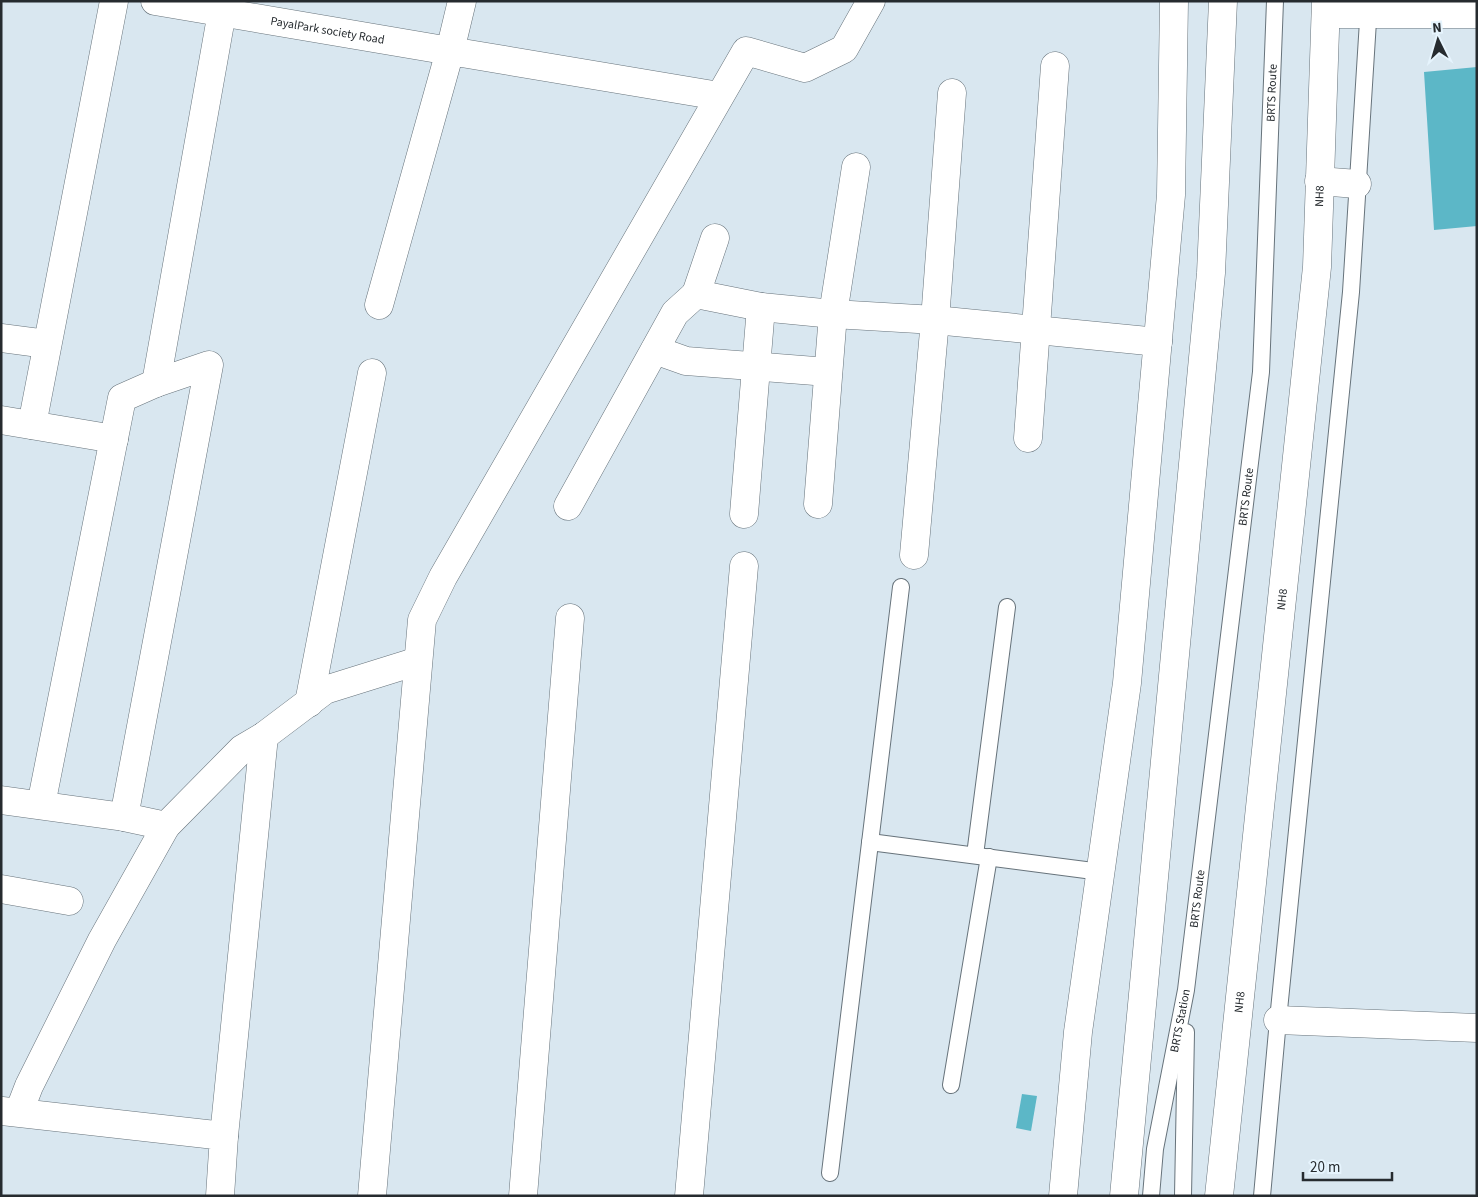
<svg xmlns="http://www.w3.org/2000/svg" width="1478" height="1197" font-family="'Source Sans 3',sans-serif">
<rect width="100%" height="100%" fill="#d9e7f0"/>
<g fill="#5cb7c7">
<polygon points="1477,67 1477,226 1434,230 1424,72"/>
<polygon points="1022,1094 1037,1096 1031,1131 1016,1128"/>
</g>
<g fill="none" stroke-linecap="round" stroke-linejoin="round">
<defs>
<g id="service">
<polyline points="870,842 1101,872"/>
<polyline points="975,855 1007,607"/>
<polyline points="951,1085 989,857"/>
<polyline points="830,1173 901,587"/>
<path id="s1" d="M1151,1196L1155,1149L1186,990L1261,372L1275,1"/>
<polyline points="1183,1196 1186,1032"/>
<polyline points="1262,1196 1278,1020 1351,292 1369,5"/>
</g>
<g id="minor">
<path id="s2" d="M155,1L450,51L462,1"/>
<polyline points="1326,14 1477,14"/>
<polyline points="696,294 715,238"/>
<polyline points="379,305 450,51 719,96"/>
<polyline points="1,338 47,344"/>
<polyline points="655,350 686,361 828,372"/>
<polyline points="156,383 222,12"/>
<polyline points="1,420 114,439"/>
<polyline points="32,425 114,1"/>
<polyline points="1028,438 1055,66"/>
<polyline points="818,504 833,314 856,167"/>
<polyline points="568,506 675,313 696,294 761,307 833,314 935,320 1158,342"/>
<polyline points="744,514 761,307"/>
<polyline points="914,555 935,320 952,93"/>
<polyline points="309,703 372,373"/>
<polyline points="1,800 124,817 166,826 242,749 264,736 325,690 418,661"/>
<polyline points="41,805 122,398 156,383 209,365 124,817"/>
<polyline points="1,889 69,901"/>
<polyline points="1278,1020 1477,1028"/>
<polyline points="2,1111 224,1136 220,1196"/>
<polyline points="19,1112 29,1086 102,940 166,826"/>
<polyline points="224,1136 264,736"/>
<polyline points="372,1196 422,620 443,577 746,51 805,68 844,49 871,1"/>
<polyline points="523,1196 570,618"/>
<polyline points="689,1196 744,566"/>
</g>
<polyline id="tertiary" points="1063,1196 1078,1032 1127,683 1171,195 1174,1"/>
<g id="primary">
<polyline points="1319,181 1357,184"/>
<polyline points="1124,1196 1211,273 1223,1"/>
<path id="s3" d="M1219,1196L1317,267L1326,1"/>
</g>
</defs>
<use href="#service" stroke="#67737b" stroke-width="18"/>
<use href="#minor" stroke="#67737b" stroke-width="29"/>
<use href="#tertiary" stroke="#67737b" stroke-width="29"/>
<use href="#primary" stroke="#67737b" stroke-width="29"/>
<use href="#service" stroke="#fff" stroke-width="16"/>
<use href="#minor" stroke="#fff" stroke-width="28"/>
<use href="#tertiary" stroke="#fff" stroke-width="28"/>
<use href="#primary" stroke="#fff" stroke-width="28"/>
</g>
<g text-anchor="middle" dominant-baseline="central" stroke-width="4.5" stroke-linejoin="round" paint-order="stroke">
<g font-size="12" fill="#262b2f" stroke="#e6f4fd">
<text stroke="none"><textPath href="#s2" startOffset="175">PayalPark society Road</textPath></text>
<text stroke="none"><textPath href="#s1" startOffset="1111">BRTS Route</textPath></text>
<text stroke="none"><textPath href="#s3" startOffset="1005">NH8</textPath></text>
<text stroke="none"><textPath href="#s1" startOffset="706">BRTS Route</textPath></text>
<text stroke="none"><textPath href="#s3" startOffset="600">NH8</textPath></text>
<text stroke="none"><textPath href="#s1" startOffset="301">BRTS Route</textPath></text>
<text stroke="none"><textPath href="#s3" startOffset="195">NH8</textPath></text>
<text stroke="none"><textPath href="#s1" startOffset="178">BRTS Station</textPath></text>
</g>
</g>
<rect width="1478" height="1197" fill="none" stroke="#262b2f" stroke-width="5"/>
<g transform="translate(1438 40) rotate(355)" stroke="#e6f4fd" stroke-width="4" paint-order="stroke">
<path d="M0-4L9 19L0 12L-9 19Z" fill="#262b2f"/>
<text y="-8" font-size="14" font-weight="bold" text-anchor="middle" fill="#262b2f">N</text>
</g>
<path d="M1303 1172v8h89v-8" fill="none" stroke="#262b2f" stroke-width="2.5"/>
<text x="1310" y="1172" font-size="15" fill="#262b2f" stroke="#e6f4fd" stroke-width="4" paint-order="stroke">20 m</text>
</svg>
